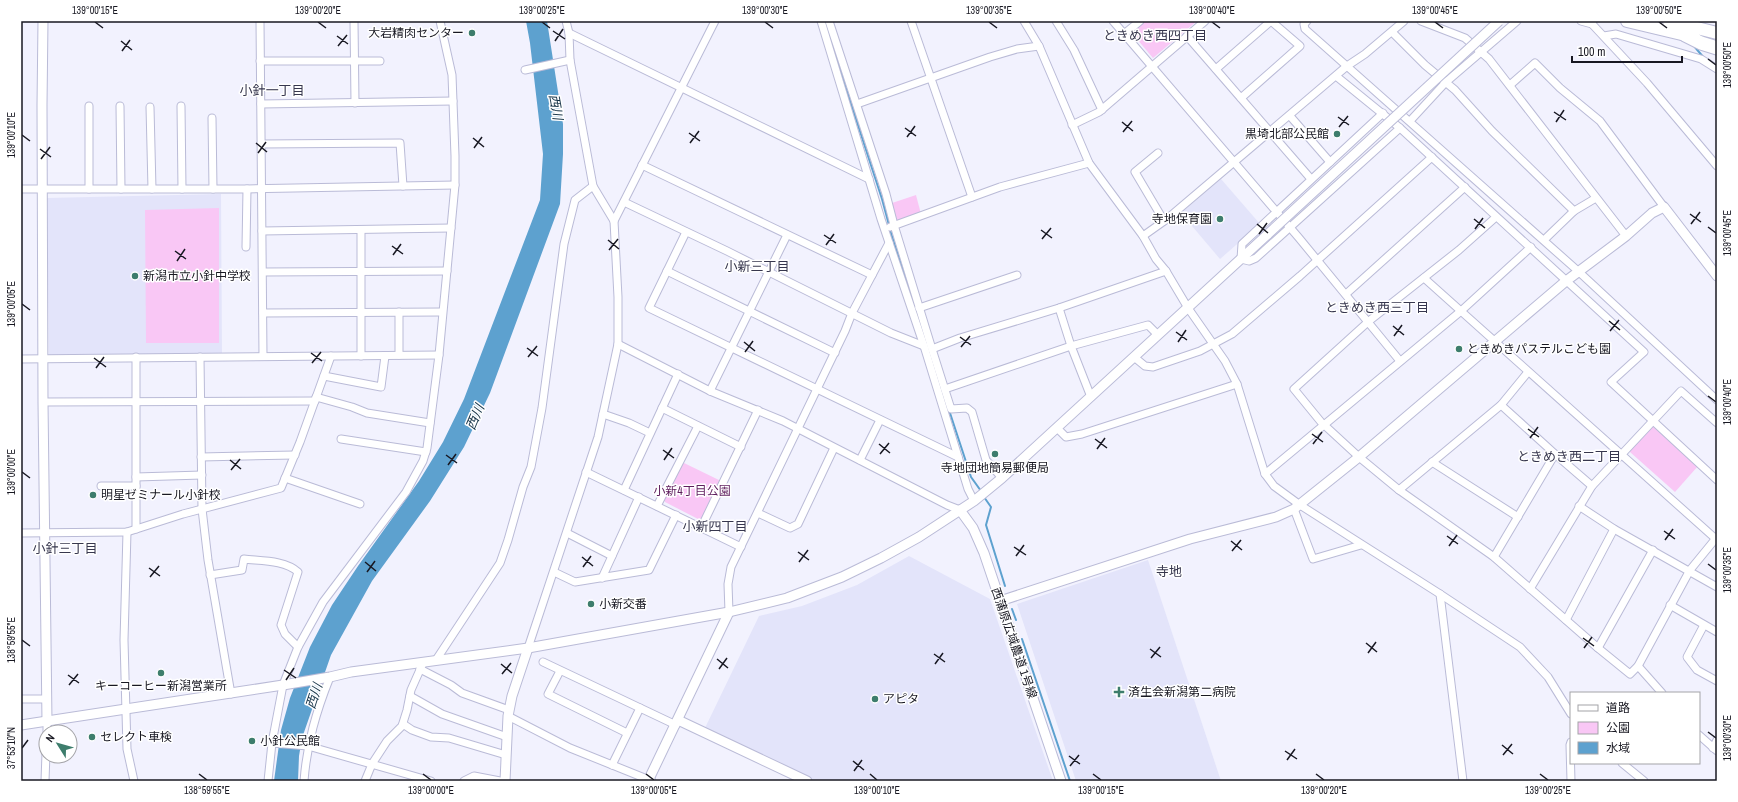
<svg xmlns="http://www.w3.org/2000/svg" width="1738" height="802" font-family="'Archivo Narrow','Noto Sans JP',sans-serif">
<rect width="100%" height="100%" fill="#f2f2fe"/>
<g fill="#e3e4fa">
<polygon points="1221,179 1260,224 1220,259 1181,213"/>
<polygon points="221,194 222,354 49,355 47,198"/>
<polygon points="909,556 990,599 1053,781 815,781 705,728 759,616 802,606 857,585"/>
<polygon points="1148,560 1221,781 1076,781 1017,604"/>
</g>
<g fill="#f9c7f5">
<polygon points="1143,21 1197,21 1153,58 1131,32"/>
<polygon points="916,195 921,214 897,221 892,203"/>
<polygon points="219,208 219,343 146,343 145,210"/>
<polygon points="1651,427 1654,427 1698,466 1675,492 1630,452 1630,449"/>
<polygon points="682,462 721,481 702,518 698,519 665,502 664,500"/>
</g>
<polygon fill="#5da1cf" points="526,21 547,21 563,124 563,154 560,204 490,393 464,447 430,501 372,581 331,655 302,738 299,756 298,781 274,781 281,730 290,698 310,647 332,605 358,566 419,481 443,442 464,399 540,200 543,154 530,43"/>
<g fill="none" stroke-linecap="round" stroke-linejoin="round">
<g stroke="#5da1cf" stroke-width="2">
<polyline points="830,39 882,199 889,225"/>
<polyline points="1694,46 1704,58"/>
<polyline points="890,230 917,315"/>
<polyline points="949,410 971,477 981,491"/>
<polyline points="984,497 991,507 986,525 1005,586"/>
<polyline points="1012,609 1016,620"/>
<polyline points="1022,639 1070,781"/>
</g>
<defs>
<g id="minor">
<polyline points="260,21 263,356"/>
<polyline points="354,21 355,103"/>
<polyline points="821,21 881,219 924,346 968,489 974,501"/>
<polyline points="829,21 886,194 894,225 932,349 960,338 1059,308 1166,271"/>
<polyline points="911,21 972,197"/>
<polyline points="1024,21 1039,46 1089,163 1143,236 1156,259 1166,271 1188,308 1225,361 1237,384 1265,474 1274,486 1300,505 1440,594 1520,647 1548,677 1571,714"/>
<polyline points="1056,21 1074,50 1102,110"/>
<polyline points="1113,21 1299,238 1400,361"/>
<polyline points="1307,21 1304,24 1305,29 1578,271 1717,400"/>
<polyline points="1421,21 1465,38 1489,59 1626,236"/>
<polyline points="1581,21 1592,24"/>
<polyline points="1593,21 1592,24 1647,83 1717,166"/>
<polyline points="1392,32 1425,65 1455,90 1492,131 1574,211"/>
<polyline points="569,33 869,179"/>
<polyline points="1124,34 1140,21"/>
<polyline points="1187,36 1311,179"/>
<polyline points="1604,36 1616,34 1701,59 1717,69"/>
<polyline points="260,61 380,61"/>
<polyline points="1216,69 1271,21"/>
<polyline points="525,70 570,60"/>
<polyline points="1336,76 1400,128 1644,352 1611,382 1717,480"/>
<polyline points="1510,85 1535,63 1560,88 1600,121 1664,207"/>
<polyline points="1241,98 1300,46 1271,21"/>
<polyline points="261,104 453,101"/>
<polyline points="857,104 990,57 1017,49 1039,46"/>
<polyline points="120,106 121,189"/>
<polyline points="181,106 182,189"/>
<polyline points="150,107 152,189"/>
<polyline points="1383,113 1242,244 1241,259 1249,261 1256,258 1400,128"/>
<polyline points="1290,116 1330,162"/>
<polyline points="212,118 213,189"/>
<polyline points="1410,121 1446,82 1517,21"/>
<polyline points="1072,125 1099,112 1205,21"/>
<polyline points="261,144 400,143 403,186"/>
<polyline points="1158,153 1135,172 1164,221"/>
<polyline points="642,165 872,275"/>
<polyline points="21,189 247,189 455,185"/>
<polyline points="89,189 89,106"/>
<polyline points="624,202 727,251 891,333 924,346"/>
<polyline points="1496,217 1459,250 1369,321 1294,389 1321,422 1359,457 1399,490 1494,557 1598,648 1630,674 1638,666 1690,570 1717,537"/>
<polyline points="614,221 715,21"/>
<polyline points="890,227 1000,187 1089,163"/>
<polyline points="262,231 451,228"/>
<polyline points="361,231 361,356"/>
<polyline points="686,232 649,308 958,457"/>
<polyline points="1143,236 1167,219 1347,66 1365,54 1404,21"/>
<polyline points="1544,240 1574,211 1596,198"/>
<polyline points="246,247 247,189"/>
<polyline points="667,271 835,353"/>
<polyline points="263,272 447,271"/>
<polyline points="1424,278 1717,540"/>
<polyline points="1346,294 1465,187"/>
<polyline points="919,308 1017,275"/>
<polyline points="1059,308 1071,346 1091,397"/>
<polyline points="399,312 399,355"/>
<polyline points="263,313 442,312"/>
<polyline points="618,344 710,391 783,421 947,505 960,510"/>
<polyline points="932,349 951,409 967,408 972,412 986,460 1002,478"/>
<polyline points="136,357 136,529"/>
<polyline points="200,357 202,509 208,560 231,694"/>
<polyline points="1134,357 1145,366 1153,367 1200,351 1232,334 1300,276 1432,157"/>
<polyline points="21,359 439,355"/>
<polyline points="324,376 381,387 385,356"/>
<polyline points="945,389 1071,346 1148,325 1158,335"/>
<polyline points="710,391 787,235"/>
<polyline points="316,397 352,407 367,413 430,423"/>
<polyline points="43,402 315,401"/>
<polyline points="1501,405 1555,454 1592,486"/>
<polyline points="662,408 741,447"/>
<polyline points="603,414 629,423 650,433"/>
<polyline points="1057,428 1066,437 1082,434 1237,384"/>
<polyline points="341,439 426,452"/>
<polyline points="201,457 295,455"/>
<polyline points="860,460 880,420"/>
<polyline points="1432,462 1518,517"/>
<polyline points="586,472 741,547"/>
<polyline points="1265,474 1461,311 1531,247"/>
<polyline points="136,477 202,475"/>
<polyline points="285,478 360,504"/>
<polyline points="101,486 136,486"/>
<polyline points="624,490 678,374"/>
<polyline points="1399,490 1501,405 1528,372"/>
<polyline points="657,506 698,426"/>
<polyline points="1579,506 1614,529 1717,587"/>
<polyline points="1294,509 1313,559 1361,545"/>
<polyline points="758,513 790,528 798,524 834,448"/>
<polyline points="701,528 758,410"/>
<polyline points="127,532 124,640 127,749 134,781"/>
<polyline points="21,533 127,532 183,514 281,488 300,442 331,356"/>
<polyline points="567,533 612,556"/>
<polyline points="1494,557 1555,454"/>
<polyline points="554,572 575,582 649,570 676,515"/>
<path d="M210,575L242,570L244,559C261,561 285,560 298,572L281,625L285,634L298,647"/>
<polyline points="602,578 639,497"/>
<polyline points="1530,589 1592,486 1681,391 1717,423"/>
<polyline points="1440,594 1463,781"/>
<polyline points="1670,605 1717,632"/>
<polyline points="729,612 728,584 731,567 845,331 852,313 889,243"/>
<polyline points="1566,620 1614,529"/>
<polyline points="1704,625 1687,657 1697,670 1717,681"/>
<polyline points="528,648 598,437 618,344 618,297 614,221 593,186 570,60 569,33 566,21"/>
<polyline points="1598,648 1653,550"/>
<polyline points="436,660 500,563 508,540 523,487 531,467 542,408 564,244 575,200 593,186"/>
<polyline points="543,662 676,725"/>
<polyline points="1638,666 1662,693"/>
<polyline points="420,669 451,685 462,693 509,710"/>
<polyline points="560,671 548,694 627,733"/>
<polyline points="410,696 442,714 507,737"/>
<polyline points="21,699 47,699"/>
<polyline points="508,716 570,748 652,781"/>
<polyline points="403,724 412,730 431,737 449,738 506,755"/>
<polyline points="47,732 47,722"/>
<polyline points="1699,735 1717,751"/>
<polyline points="272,743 308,746 431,781"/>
<polyline points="1713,748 1717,740"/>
<polyline points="1622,763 1644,781"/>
<polyline points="612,765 640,708"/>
<polyline points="45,781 46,753"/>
<polyline points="268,781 272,743 283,685 298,647 323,602 406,492 423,461 427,448 439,355 455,185 455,156 452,75 440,21"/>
<path d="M304,781C307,743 316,712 330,677"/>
<polyline points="365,781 372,764 387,741 402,726 407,710 411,690 423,663"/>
<polyline points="464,781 474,776 500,781"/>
<polyline points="1571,781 1570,745 1571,742"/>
</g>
<g id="tertiary">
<polyline points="43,21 42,105 43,402 47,722"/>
<polyline points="960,510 973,528 984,553 1061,781"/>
<polyline points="1000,601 1190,539 1276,517 1294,509 1359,457 1566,281 1626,236 1652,213 1664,207 1717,276"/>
<polyline points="678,720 807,781"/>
<polyline points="21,725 283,685 330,677 351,672 528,648 729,612 787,598 842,577 881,558 919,537 974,501 1002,478 1268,234"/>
<polyline points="505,781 508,716 512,696 528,648"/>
<polyline points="648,781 729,612"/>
</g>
<g id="trunk">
<polyline points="1627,21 1694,37"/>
<polyline points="1669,21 1717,33"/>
</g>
<polyline id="motorway" points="1685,35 1701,43 1717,48"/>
</defs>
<use href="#minor" stroke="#babbd7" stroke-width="9"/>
<use href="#tertiary" stroke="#babbd7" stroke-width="11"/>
<use href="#trunk" stroke="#babbd7" stroke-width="14"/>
<use href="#motorway" stroke="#babbd7" stroke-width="15"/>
<use href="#minor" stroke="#fff" stroke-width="7"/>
<use href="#tertiary" stroke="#fff" stroke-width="9"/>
<use href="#trunk" stroke="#fff" stroke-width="12"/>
<use href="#motorway" stroke="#fff" stroke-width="13"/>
<defs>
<polyline id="tertiary-bridge" points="1268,234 1499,21"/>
</defs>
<use href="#tertiary-bridge" stroke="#babbd7" stroke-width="11" stroke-linecap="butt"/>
<use href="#tertiary-bridge" stroke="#fff" stroke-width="9"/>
</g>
<path fill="none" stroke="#181822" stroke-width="1.5" d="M95,22L103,28M318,22L326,28M542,22L550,28M765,22L773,28M989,22L997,28M1212,22L1220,28M1435,22L1443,28M1659,22L1667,28M553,31L565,39M337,36L348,44M121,41L132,50M555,41L563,29M338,46L347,35M122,51L130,40M1708,59L1716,65M1554,112L1566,120M1338,117L1349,125M1122,122L1133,131M1556,122L1564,110M1339,127L1348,116M905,128L916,136M1123,132L1132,121M689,133L700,141M22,135L30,141M907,137L915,126M473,138L484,147M256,143L267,152M690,143L699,131M474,148L482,137M40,149L51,157M258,153L266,142M41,159L50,147M1690,214L1701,222M1474,219L1485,228M1257,224L1268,233M1691,224L1700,212M1708,227L1716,233M1475,229L1483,218M1041,230L1052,238M1259,234L1267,223M824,235L836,243M1042,239L1051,228M608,240L619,249M826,245L834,234M392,246L403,254M609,250L618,239M175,251L186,259M393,255L401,244M177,261L185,249M22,304L30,310M1609,321L1620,330M1393,326L1404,335M1610,331L1619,320M1176,332L1187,340M1394,336L1402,325M960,337L971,345M744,342L755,351M1178,342L1186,330M961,347L970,336M527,348L538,356M745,352L753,341M311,353L322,361M528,357L537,346M94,358L106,367M312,363L321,352M96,368L104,357M1708,396L1716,402M1528,429L1539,437M1312,434L1323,442M1530,438L1538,427M1095,439L1107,448M879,444L890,453M1313,444L1322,432M1097,449L1105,438M663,450L674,458M880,454L889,443M446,455L457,463M230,460L241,469M664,460L672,448M448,465L456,454M231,470L240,459M22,472L30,478M1664,531L1675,539M1447,536L1458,544M1665,540L1673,529M1231,541L1242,550M1449,546L1457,535M1014,547L1026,555M1232,551L1241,540M798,552L809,560M1016,556L1024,545M582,557L593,566M365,562L376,571M799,562L808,550M1708,564L1716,570M583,567L591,556M149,568L160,576M367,572L375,561M150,577L159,566M1583,638L1594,646M22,640L30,646M1366,643L1377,652M1584,648L1592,637M1150,649L1161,657M1368,653L1376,642M934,654L945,662M1151,658L1160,647M717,659L728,668M501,664L512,673M935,664L943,653M719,669L727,658M284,670L296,678M502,674L511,663M68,675L79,683M286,680L294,668M69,685L78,674M1708,732L1716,738M1502,745L1513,754M22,748L28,740M1285,751L1297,759M1503,755L1512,744M1069,756L1080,764M1287,760L1295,749M853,761L864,770M1070,766L1079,755M854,771L862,760M199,774L207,780M423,774L431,780M646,774L654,780M870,774L877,780M1093,774L1101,780M1316,774L1324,780M1540,774L1548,780"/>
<g fill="#3d7d6c" stroke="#fff" stroke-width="1.5">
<circle cx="472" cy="33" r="4"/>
<circle cx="1337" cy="134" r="4"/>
<circle cx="1220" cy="219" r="4"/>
<circle cx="135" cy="276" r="4"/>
<circle cx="1459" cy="349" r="4"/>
<circle cx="995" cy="454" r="4"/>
<circle cx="93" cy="495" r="4"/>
<circle cx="591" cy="604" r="4"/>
<circle cx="161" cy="673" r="4"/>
<path d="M1117 686h4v4h4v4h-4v4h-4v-4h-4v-4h4z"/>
<circle cx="875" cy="699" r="4"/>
<circle cx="92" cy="737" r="4"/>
<circle cx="252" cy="741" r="4"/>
</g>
<g text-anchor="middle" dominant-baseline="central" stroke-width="3" stroke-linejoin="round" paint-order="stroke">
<g font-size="12" fill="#181822" stroke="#fff" text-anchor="start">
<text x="464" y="33" text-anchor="end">大岩精肉センター</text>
<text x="1329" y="134" text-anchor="end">黒埼北部公民館</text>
<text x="1212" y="219" text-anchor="end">寺地保育園</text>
<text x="143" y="276">新潟市立小針中学校</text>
<text x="1467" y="349">ときめきパステルこども園</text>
<text x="995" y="468" text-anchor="middle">寺地団地簡易郵便局</text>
<text x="101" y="495">明星ゼミナール小針校</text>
<text x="599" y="604">小新交番</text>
<text x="161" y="686" text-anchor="middle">キーコーヒー新潟営業所</text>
<text x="1128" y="692">済生会新潟第二病院</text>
<text x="883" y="699">アピタ</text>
<text x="100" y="737">セレクト車検</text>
<text x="260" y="741">小針公民館</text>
</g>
<g font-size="12" fill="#5e1d5d" stroke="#fff">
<text x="692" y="491">小新4丁目公園</text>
</g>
<g font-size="12" fill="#181822" stroke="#fff">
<text transform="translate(1014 643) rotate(71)">西蒲原広域農道 1号線</text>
</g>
<g font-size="13" fill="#37374e" stroke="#fff">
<text x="1155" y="35">ときめき西四丁目</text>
<text x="272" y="90">小針一丁目</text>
<text x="757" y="266">小新三丁目</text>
<text x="1377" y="307">ときめき西三丁目</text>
<text x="1569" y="456">ときめき西二丁目</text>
<text x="715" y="526">小新四丁目</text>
<text x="65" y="548">小針三丁目</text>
<text x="1169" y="571">寺地</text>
</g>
<g font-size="13" font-style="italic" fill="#153347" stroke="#fff">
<text transform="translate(556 107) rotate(80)">西川</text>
<text transform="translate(475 417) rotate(-67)">西川</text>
<text transform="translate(314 696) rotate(-72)">西川</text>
</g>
</g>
<rect width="1738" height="802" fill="none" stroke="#ffffff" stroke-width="44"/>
<rect x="1570" y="692" width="130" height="72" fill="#ffffff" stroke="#a3a3a7"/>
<rect x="1578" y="705" width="20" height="6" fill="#ffffff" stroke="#a3a3a7"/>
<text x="1606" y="712" font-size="12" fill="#181822">道路</text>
<rect x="1578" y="722" width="20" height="12" fill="#f9c7f5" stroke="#a3a3a7"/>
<text x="1606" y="732" font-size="12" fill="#181822">公園</text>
<rect x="1578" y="742" width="20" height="12" fill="#5da1cf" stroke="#a3a3a7"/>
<text x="1606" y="752" font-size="12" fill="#181822">水域</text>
<g transform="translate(58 744) rotate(307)"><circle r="19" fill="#ffffff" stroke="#a3a3a7"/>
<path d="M0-3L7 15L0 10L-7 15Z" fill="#3d7d6c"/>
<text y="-6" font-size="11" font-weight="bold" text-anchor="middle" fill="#181822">N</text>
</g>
<path d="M1572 56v6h110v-6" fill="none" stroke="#181822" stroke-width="2"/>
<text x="1578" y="56" font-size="12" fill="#181822" stroke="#ffffff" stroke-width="3" paint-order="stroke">100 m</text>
<rect x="22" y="22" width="1694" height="758" fill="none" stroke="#181822" stroke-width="1.5"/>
<g font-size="10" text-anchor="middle" fill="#181822">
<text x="95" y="14">139°00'15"E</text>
<text x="318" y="14">139°00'20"E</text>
<text x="542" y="14">139°00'25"E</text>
<text x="765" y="14">139°00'30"E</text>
<text x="989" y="14">139°00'35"E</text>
<text x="1212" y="14">139°00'40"E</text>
<text x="1435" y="14">139°00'45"E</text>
<text x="1659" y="14">139°00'50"E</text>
<text transform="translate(1727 65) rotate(-90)" y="4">139°00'50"E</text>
<text transform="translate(11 135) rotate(-90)" y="4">139°00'10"E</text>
<text transform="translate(1727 233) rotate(-90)" y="4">139°00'45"E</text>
<text transform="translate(11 304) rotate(-90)" y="4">139°00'05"E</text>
<text transform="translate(1727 402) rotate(-90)" y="4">139°00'40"E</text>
<text transform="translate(11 472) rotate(-90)" y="4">139°00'00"E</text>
<text transform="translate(1727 570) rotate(-90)" y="4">139°00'35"E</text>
<text transform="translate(11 640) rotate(-90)" y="4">138°59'55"E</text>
<text transform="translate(1727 738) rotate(-90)" y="4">139°00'30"E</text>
<text transform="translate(11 748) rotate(-90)" y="4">37°53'10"N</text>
<text x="207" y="794">138°59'55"E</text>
<text x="431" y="794">139°00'00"E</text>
<text x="654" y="794">139°00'05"E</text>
<text x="877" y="794">139°00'10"E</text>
<text x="1101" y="794">139°00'15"E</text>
<text x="1324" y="794">139°00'20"E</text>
<text x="1548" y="794">139°00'25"E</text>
</g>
</svg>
